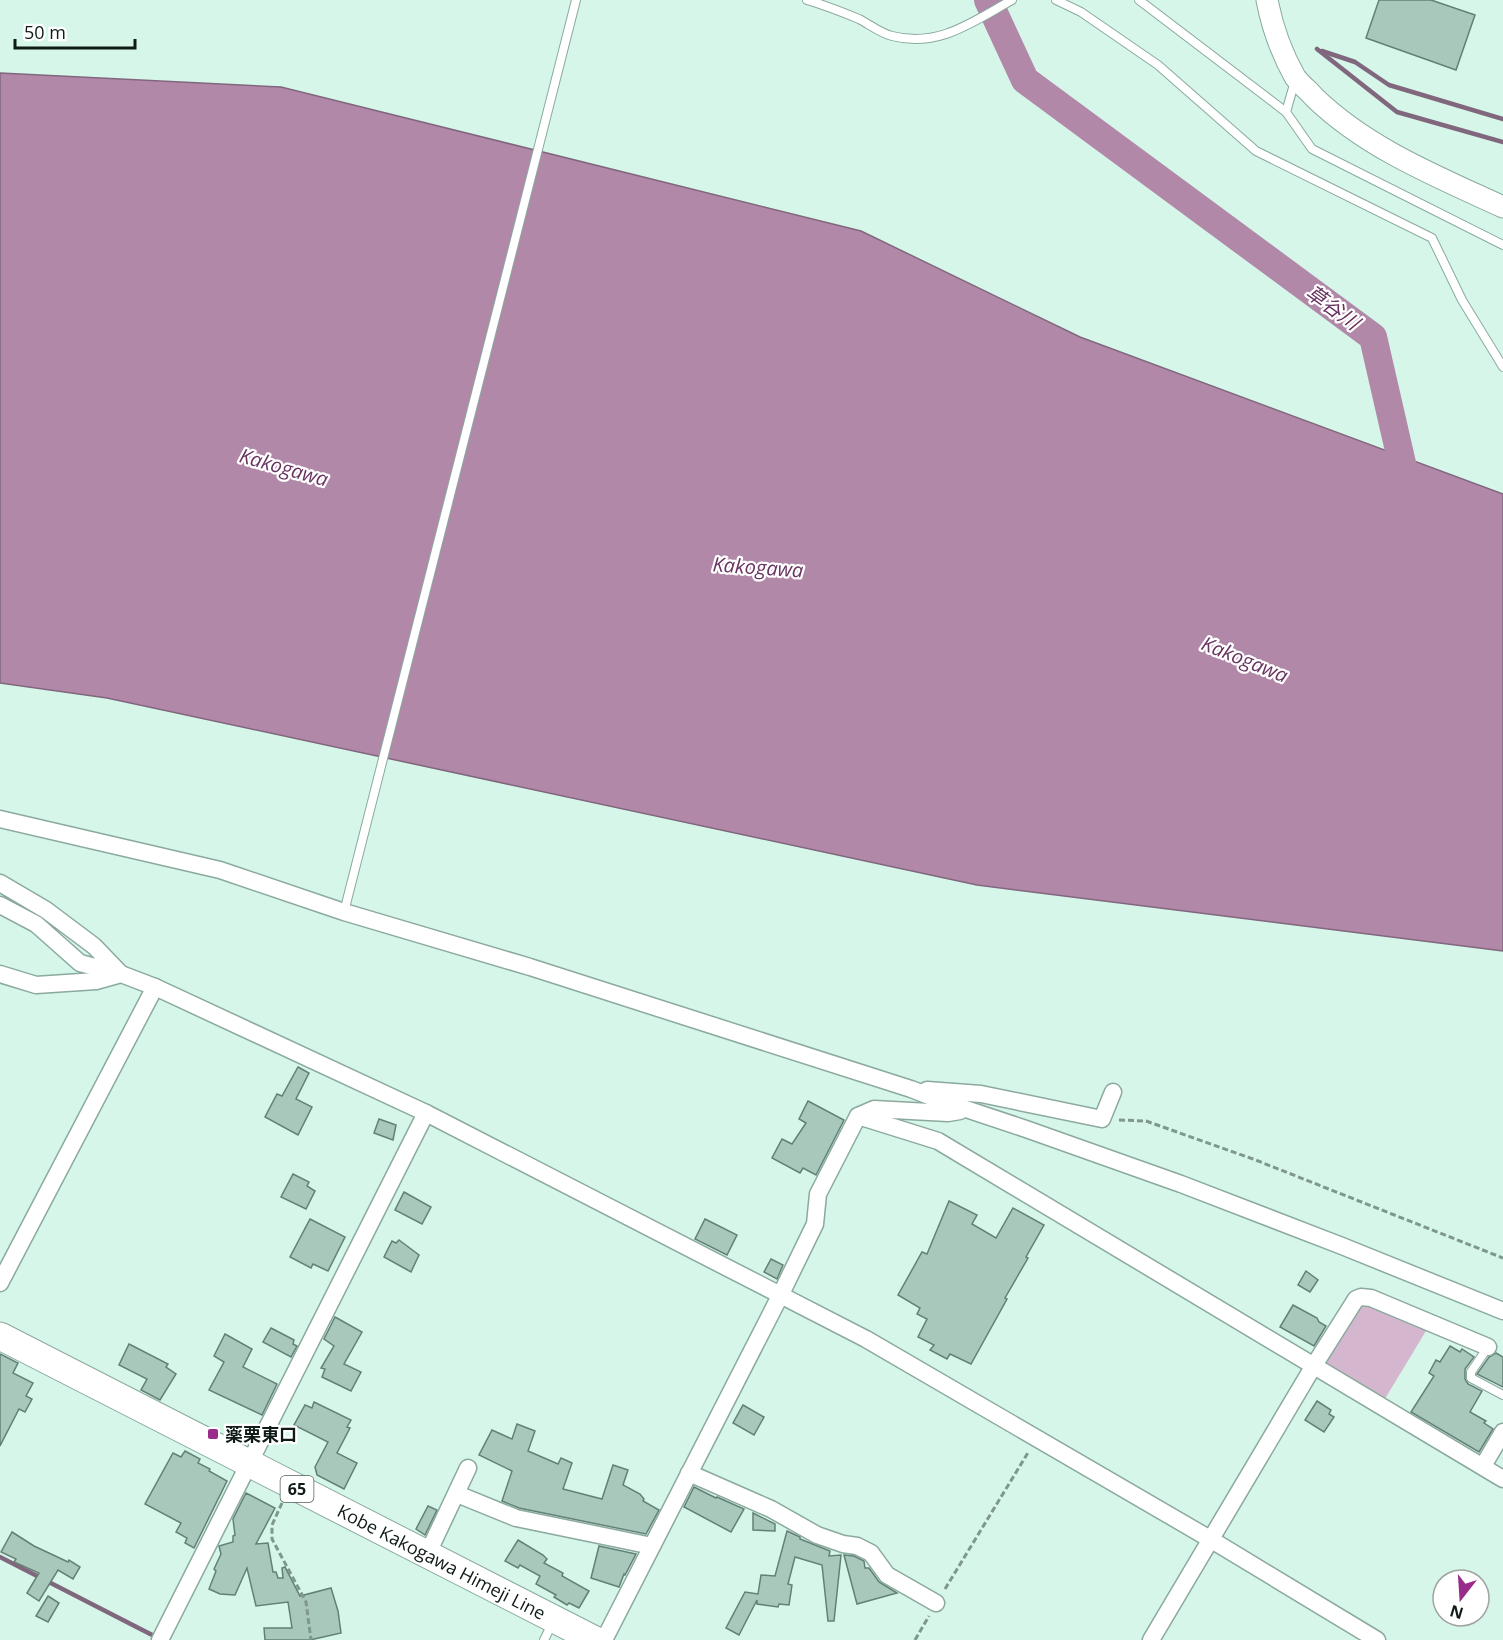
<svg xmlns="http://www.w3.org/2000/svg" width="1503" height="1640" font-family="'Open Sans','Noto Sans JP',sans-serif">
<rect width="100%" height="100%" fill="#d5f6e9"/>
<polygon fill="#d4b7ce" points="1366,1302 1429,1326 1383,1402 1323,1365 1359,1303"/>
<polygon fill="#b288a9" stroke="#81677d" stroke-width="1.5" points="0,73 281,87 861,231 1080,337 1503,494 1503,951 977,885 107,698 0,683"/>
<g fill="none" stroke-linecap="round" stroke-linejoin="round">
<g stroke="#81677d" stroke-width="4.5">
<polyline points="1317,49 1397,112 1503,142"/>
<polyline points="1322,51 1355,62 1389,85 1503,119"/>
<polyline points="0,1557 158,1638"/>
</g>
<polyline stroke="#b288a9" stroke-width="28" points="988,0 1025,80 1373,337 1409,494"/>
</g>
<g fill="#a9c8bc" stroke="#638075" stroke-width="1.5">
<polygon points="1379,0 1431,0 1475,15 1456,70 1366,38"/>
<polygon points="298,1067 309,1073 296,1099 312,1107 298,1135 265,1117 277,1094 282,1096"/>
<polygon points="808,1101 844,1120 816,1175 803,1168 800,1173 772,1158 782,1139 792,1144 806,1123 799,1119"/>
<polygon points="379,1119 396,1125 393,1140 374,1133"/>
<polygon points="293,1174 309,1182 307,1186 315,1191 306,1209 281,1197"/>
<polygon points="404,1192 431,1207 422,1224 395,1210"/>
<polygon points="949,1201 977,1215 972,1224 996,1238 1013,1208 1044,1225 1026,1257 1028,1258 1005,1298 1007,1299 971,1364 950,1354 947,1359 930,1350 934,1345 918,1337 927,1319 917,1314 920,1308 898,1295 922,1252 927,1254"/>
<polygon points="310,1219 345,1237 328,1271 313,1264 311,1268 290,1257"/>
<polygon points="705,1219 737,1235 727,1255 695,1239"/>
<polygon points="399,1240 419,1255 411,1272 384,1257 392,1241 396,1243"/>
<polygon points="771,1259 783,1265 777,1279 764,1272"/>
<polygon points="1306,1271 1318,1280 1310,1292 1298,1285"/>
<polygon points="1293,1305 1317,1318 1319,1322 1326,1326 1314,1346 1280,1327"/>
<polygon points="335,1317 362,1332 344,1364 361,1372 351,1391 322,1377 325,1369 321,1368 334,1346 324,1339"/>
<polygon points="271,1328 294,1340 293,1344 297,1346 291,1357 263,1342"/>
<polygon points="225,1334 252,1349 243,1367 277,1384 262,1415 209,1390 224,1362 214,1356"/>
<polygon points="129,1344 168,1364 166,1367 176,1374 160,1400 141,1390 147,1379 119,1365"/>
<polygon points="1450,1346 1460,1352 1462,1349 1474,1357 1465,1369 1465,1379 1468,1384 1482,1391 1470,1412 1486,1421 1484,1423 1493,1429 1479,1452 1411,1412 1434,1376 1429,1373 1436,1360 1440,1362"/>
<polygon points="1496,1353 1503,1357 1503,1387 1477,1374 1489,1357"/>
<polygon points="0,1354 18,1363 13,1373 33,1383 26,1396 32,1399 25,1412 19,1409 0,1446"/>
<polygon points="1317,1401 1331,1410 1329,1414 1334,1417 1324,1432 1305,1420"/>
<polygon points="314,1402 351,1420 347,1427 350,1428 337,1453 357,1463 344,1489 317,1475 315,1467 328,1442 294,1425 305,1405 312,1408"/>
<polygon points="743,1405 764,1417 754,1435 733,1423"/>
<polygon points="517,1424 535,1431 528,1451 558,1464 561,1458 572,1463 563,1489 602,1499 613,1465 628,1470 623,1485 640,1494 644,1499 643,1501 659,1510 646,1534 519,1508 502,1501 512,1471 479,1455 492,1430 512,1439"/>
<polygon points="185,1451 200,1459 198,1463 210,1469 209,1471 227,1481 194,1548 185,1543 187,1538 176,1532 181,1523 145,1504 173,1453 181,1457"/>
<polygon points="694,1487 716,1498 717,1497 744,1509 731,1532 684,1507"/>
<polygon points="246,1493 275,1508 256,1544 268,1543 273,1572 276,1572 278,1578 283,1578 282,1568 285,1567 300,1596 331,1588 338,1611 341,1633 310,1640 265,1640 264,1628 292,1628 288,1602 256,1606 247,1568 235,1595 220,1594 209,1589 216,1571 214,1569 221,1554 219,1546 233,1542 233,1536 235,1535 233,1519"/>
<polygon points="428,1506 437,1510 425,1535 416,1529"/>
<polygon points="753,1513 775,1524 775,1531 753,1530"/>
<polygon points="787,1531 800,1537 800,1539 830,1551 829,1556 841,1555 834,1621 828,1621 822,1565 795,1557 788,1584 792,1585 789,1605 779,1604 778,1607 757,1604 757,1600 739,1635 726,1628 745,1592 758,1594 761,1575 775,1576"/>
<polygon points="12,1532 34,1546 68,1562 69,1560 80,1567 73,1579 58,1570 39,1601 27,1593 39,1573 14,1562 16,1559 1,1552"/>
<polygon points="518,1540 543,1555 547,1559 544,1563 563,1573 562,1576 589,1591 579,1608 569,1603 567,1605 554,1597 556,1595 536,1584 540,1576 520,1565 518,1568 505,1561"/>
<polygon points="599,1546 636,1554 625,1575 624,1574 619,1587 591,1578"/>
<polygon points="844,1555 854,1556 864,1561 865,1568 869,1568 879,1582 897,1593 857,1604"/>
<polygon points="48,1596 59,1603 48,1622 36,1616"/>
</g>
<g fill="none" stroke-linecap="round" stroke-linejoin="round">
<defs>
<g id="service">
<path d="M807,0C824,5 842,12 859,19C869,24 880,33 892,36C939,48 972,22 1012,0"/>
<polyline points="1056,0 1081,12 1158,65 1256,151 1432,238 1462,300 1503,367"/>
<polyline points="1139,0 1286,112"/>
<polyline points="1295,81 1286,112 1312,149 1503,245"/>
<polyline points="344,912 576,0"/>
<polyline points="1488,1347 1471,1372 1471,1378 1503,1395"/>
<polyline points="544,1640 553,1622"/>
</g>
<g id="minor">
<polyline points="0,819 220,870 344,912 530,967 911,1089 942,1101 1026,1129 1181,1184 1342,1246 1503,1311"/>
<polyline points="0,883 46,910 94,946 121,974 80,963 36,924 0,905"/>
<polyline points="0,974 36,985 96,981 121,974 155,987 426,1113 866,1339 1210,1539 1377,1640"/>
<polyline points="927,1090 981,1094 1102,1119 1113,1092"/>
<polyline points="858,1116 938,1141 1503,1479"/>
<polyline points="0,1283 155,987"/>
<polyline points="1483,1466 1503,1432"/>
<polyline points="689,1473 771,1509 817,1535 843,1544 857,1546 871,1553 887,1575 936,1603"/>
<polyline points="457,1494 516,1518 652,1546"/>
<polyline points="427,1555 468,1468"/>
<polyline points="160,1640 426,1113"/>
<polyline points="604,1640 780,1296 815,1224 818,1194 858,1116 874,1109 948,1113 960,1111"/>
<polyline points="1151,1640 1313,1367 1356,1299 1361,1297 1371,1298 1488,1347"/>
</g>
<path id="tertiary" d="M1267,0C1272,26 1282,54 1295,77C1300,84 1308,90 1314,97C1366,148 1438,177 1503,207"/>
<g id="primary">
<path id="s1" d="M0,1336L595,1640"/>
</g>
</defs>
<use href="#service" stroke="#8ba99e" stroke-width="10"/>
<use href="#minor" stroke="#8ba99e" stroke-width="19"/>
<use href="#tertiary" stroke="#8ba99e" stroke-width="23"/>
<use href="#primary" stroke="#8ba99e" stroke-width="29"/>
<g stroke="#7f978e" stroke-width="3" stroke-dasharray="6 3" stroke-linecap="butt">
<polyline points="1119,1120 1146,1121 1253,1159 1503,1258"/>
<polyline points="282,1503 272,1525 272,1539 306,1602 311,1640"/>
<polyline points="945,1589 1029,1451"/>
<polyline points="915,1640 929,1616"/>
</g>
<use href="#service" stroke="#fff" stroke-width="8"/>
<use href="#minor" stroke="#fff" stroke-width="16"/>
<use href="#tertiary" stroke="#fff" stroke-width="21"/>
<use href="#primary" stroke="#fff" stroke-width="27"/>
</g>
<rect fill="#992b8b" stroke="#fff" stroke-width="2" x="207" y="1428" width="12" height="12" rx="3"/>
<g text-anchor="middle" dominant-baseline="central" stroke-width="4.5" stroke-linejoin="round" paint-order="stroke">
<rect fill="#fff" stroke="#575f5d" stroke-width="1.5" x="280.5" y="1476" width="33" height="26" rx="4.5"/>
<g font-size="16" font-weight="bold" fill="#0f1b17">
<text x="297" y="1489">65</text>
</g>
<g font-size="18" font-weight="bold" fill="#0f1b17" stroke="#fff" text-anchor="start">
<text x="225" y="1434">薬栗東口</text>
</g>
<g font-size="18" fill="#0f1b17" stroke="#fff">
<text stroke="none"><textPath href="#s1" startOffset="496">Kobe Kakogawa Himeji Line</textPath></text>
</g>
<g font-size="20" font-style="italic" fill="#683360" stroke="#fff">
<text transform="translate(1333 307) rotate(36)">草谷川</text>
<text transform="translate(284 467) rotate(16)">Kakogawa</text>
<text transform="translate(758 567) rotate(4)">Kakogawa</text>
<text transform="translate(1245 659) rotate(22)">Kakogawa</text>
</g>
</g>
<g transform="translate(1461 1598) rotate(197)"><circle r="28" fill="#ffffff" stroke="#9fa4a2" stroke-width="1.5"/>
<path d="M0-4.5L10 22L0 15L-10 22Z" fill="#992b8b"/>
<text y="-9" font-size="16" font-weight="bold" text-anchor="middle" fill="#0f1b17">N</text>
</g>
<path d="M15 39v9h120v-9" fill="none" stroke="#0f1b17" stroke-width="3"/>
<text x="24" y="39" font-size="18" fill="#0f1b17" stroke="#ffffff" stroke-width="4.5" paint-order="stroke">50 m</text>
</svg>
